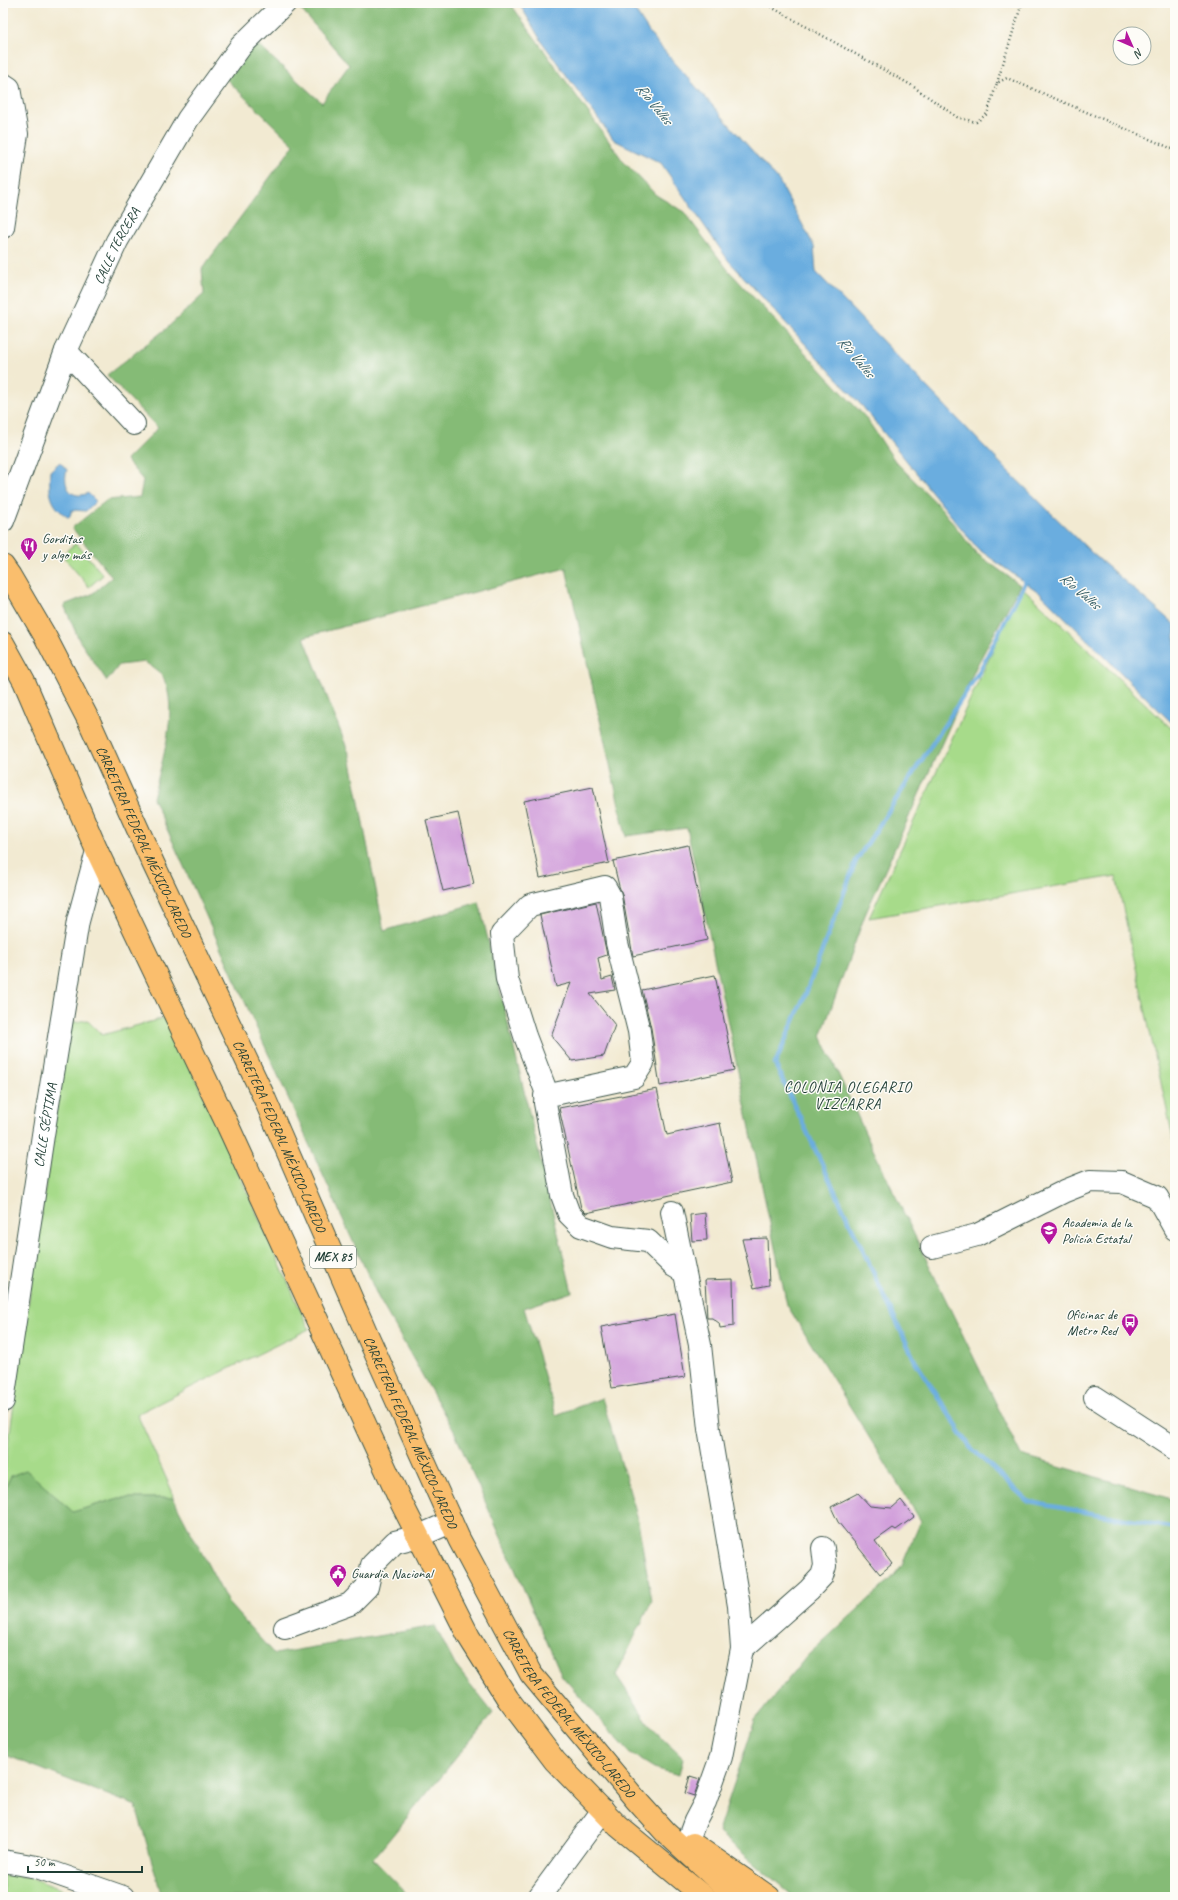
<svg xmlns="http://www.w3.org/2000/svg" width="1178" height="1900" font-family="Caveat,sans-serif">
<rect width="100%" height="100%" fill="#fdfcf7"/>
<filter id="ink" filterUnits="userSpaceOnUse"><feTurbulence type="fractalNoise" baseFrequency=".025" numOctaves="2"/><feDisplacementMap in="SourceGraphic" scale="8" xChannelSelector="R" yChannelSelector="G"/><feConvolveMatrix kernelMatrix="1 2 1 2 8 2 1 2 1" color-interpolation-filters="sRGB"/></filter>
<filter id="wash" filterUnits="userSpaceOnUse"><feTurbulence type="fractalNoise" baseFrequency=".012" numOctaves="4" result="noise"/><feDisplacementMap in="SourceGraphic" scale="16" xChannelSelector="R" yChannelSelector="G"/><feGaussianBlur stdDeviation="0.9" result="paint"/><feColorMatrix in="noise" values="0 0 0 0 0 0 0 0 0 0 0 0 0 0 0 0 0 1.4 0 .05"/><feComposite in="paint" operator="in"/></filter>
<g filter="url(#wash)">
<rect width="100%" height="100%" fill="#f2ead2"/>
<g fill="#a7db8a" stroke="#638c5f">
<polygon points="76,543 103,575 89,587 62,555"/>
<polygon points="1022,587 1175,732 1175,1147 1116,876 869,918"/>
<polygon points="168,1017 309,1329 137,1414 172,1491 173,1498 119,1498 73,1512 26,1470 11,1476 3,1492 3,1480 69,1023 87,1020 102,1035"/>
<polygon points="3,1873 34,1879 82,1897 3,1897"/>
</g>
<g fill="#85bb76" stroke="#527c55">
<path d="M299,3H510L623,161L656,195L684,212L728,270L866,418L895,461L941,508L976,553L1020,585L976,667L865,915L821,1036L867,1137L1021,1455L1175,1500V1897H794L718,1832L755,1720L807,1656L891,1579L902,1565L921,1521L787,1305L687,828L626,836L566,568L304,637L350,756L384,931L479,902L572,1292L524,1308L556,1415L602,1398L637,1516L652,1601L616,1675L653,1730L683,1758L679,1775L654,1768L630,1753L562,1676L454,1431L378,1297L153,798C161,763 180,711 163,677C160,671 150,666 145,662L119,665L107,681L79,640L64,605L92,594L112,577L72,528L107,500L140,497L143,480L126,460L158,428L107,375L167,328L204,294L202,269L294,145L226,79L243,53L258,45L322,103L349,65L297,5Z"/>
<polygon points="26,1470 73,1512 119,1498 173,1498 228,1603 274,1654 435,1626 455,1665 493,1713 373,1859 410,1897 162,1897 136,1806 3,1754 3,1492 11,1476"/>
</g>
<g fill="#6baddf" stroke="#45758a">
<polygon points="519,3 630,3 653,38 779,181 814,246 816,272 1008,471 1092,553 1175,625 1175,726 1040,593 978,549 863,407 728,260 661,163 614,140 542,42"/>
<path d="M60,462L67,470C62,485 71,501 88,493L96,501L86,511L72,510L69,518C49,505 49,493 50,471Z"/>
</g>
<g fill="none" stroke-linecap="round" stroke-linejoin="round">
<polyline stroke="#6baddf" stroke-width="4.5" points="1027,578 979,672 856,861 806,993 775,1064 915,1361 970,1447 1029,1502 1175,1528"/>
</g>
<g id="blocks">
<g fill="#d2a0db">
<polygon points="593,787 609,863 540,878 524,801"/>
<polygon points="458,813 474,884 443,891 426,820"/>
<polygon points="688,845 707,940 633,956 622,894 619,886 613,861"/>
<polygon points="596,902 607,955 598,958 602,980 612,977 615,990 590,994 615,1025 604,1056 572,1061 551,1036 571,983 556,987 540,915"/>
<polygon points="715,975 734,1070 660,1086 651,1028 642,990"/>
<polygon points="657,1089 667,1135 720,1123 732,1182 586,1213 581,1208 559,1108"/>
<polygon points="705,1213 707,1240 692,1241 690,1215"/>
<polygon points="767,1238 769,1285 754,1288 742,1239"/>
<polygon points="733,1279 734,1326 720,1328 719,1323 712,1318 707,1318 705,1280"/>
<polygon points="675,1314 685,1377 612,1388 601,1327"/>
<polygon points="858,1493 870,1506 892,1508 901,1500 914,1517 896,1530 893,1528 875,1541 892,1564 880,1574 838,1522 831,1507"/>
<polygon points="690,1776 700,1779 694,1796 685,1793"/>
</g>
</g>
</g>
<g filter="url(#ink)">
<use href="#blocks" fill-opacity="0" stroke="#3f574c" stroke-width="1"/>
<g fill="none" stroke-linecap="round" stroke-linejoin="round">
<defs>
<g id="minor">
<polyline points="3,84 9,88 17,134 3,227"/>
<polyline points="66,351 134,424"/>
<path id="s1" d="M3,521L66,351L117,241L188,119L241,46L285,3"/>
<polyline points="545,1096 634,1077 643,1063 639,1031 617,943 610,896 605,887 530,905 502,934 507,979 525,1036 546,1091 545,1103 562,1195 569,1214 581,1226 612,1237 648,1241 674,1266 684,1272"/>
<polyline points="672,1212 700,1345 709,1429 739,1606 742,1649 721,1757 705,1802 695,1821 688,1840"/>
<polyline points="932,1247 977,1235 1065,1191 1090,1181 1122,1182 1157,1197 1175,1229"/>
<polyline points="1095,1397 1175,1449"/>
<path id="s2" d="M3,1401L43,1135L78,921L97,851"/>
<polyline points="285,1628 350,1604 367,1587 372,1565 395,1542 419,1536 451,1522"/>
<polyline points="742,1649 809,1590 822,1576 825,1566 823,1548"/>
<polyline points="3,1861 37,1867 123,1897"/>
<polyline points="539,1897 603,1810"/>
</g>
<g id="major">
<path id="s3" d="M3,566L10,576L45,636L90,723L153,863L263,1095L369,1339L459,1539L531,1674L637,1801L665,1832L736,1897"/>
<polyline points="3,643 24,681 97,851 228,1126 400,1500 469,1637 508,1699 555,1761 618,1826 704,1897"/>
<polyline points="693,1844 769,1897"/>
</g>
</defs>
<use href="#minor" stroke="#3f574c" stroke-width="24"/>
<use href="#major" stroke="#3f574c" stroke-width="24"/>
<g stroke="#3f574c" stroke-width="2.5" stroke-dasharray="1 3" stroke-linecap="butt">
<polyline points="764,3 911,85 957,117 976,122 987,114 997,83 1007,78 1175,150"/>
<polyline points="997,83 1022,3"/>
</g>
<use href="#minor" stroke="#fff" stroke-width="22"/>
<use href="#major" stroke="#fabe6d" stroke-width="22"/>
</g>
</g>
<defs>
<symbol id="restaurant-pin" viewBox="-11 -11 22 30"><path d="M0 17L-7.5 6A9.5 9.5 0 1 1 7.5 6Z" fill="#b5179e" stroke="#fdfcf7"/><path d="M-5-6h1v4h1v-4h1v4h1v-4h1v5L-1.5 .5V6h-2V.5L-5-1ZM5-6V6H3V1.5H1.5Q1.5-4 5-6Z" fill="#fff"/></symbol>
<symbol id="university-pin" viewBox="-11 -11 22 30"><path d="M0 17L-7.5 6A9.5 9.5 0 1 1 7.5 6Z" fill="#b5179e" stroke="#fdfcf7"/><path d="M0-5L7-2L0 1L-7-2ZM-4 1L0 2.5L4 1V4Q0 6-4 4Z" fill="#fff"/></symbol>
<symbol id="bus-pin" viewBox="-11 -11 22 30"><path d="M0 17L-7.5 6A9.5 9.5 0 1 1 7.5 6Z" fill="#b5179e" stroke="#fdfcf7"/><path d="M-5-6H5V4H4V6H2V4H-2V6H-4V4H-5ZM-3.5-4V0h7V-4ZM-3.5 1.2v1.5H-2V1.2ZM2 1.2v1.5H3.5V1.2Z" fill="#fff"/></symbol>
<symbol id="civic-pin" viewBox="-11 -11 22 30"><path d="M0 17L-7.5 6A9.5 9.5 0 1 1 7.5 6Z" fill="#b5179e" stroke="#fdfcf7"/><path d="M-.6-6.5H3V-4.5H.6V-3L4-1V1h2V6H-6V1h2V-1L-.6-3ZM-1.2 2.5V6h2.4V2.5Z" fill="#fff"/></symbol>
</defs>
<g fill-rule="evenodd">
<use href="#restaurant-pin" x="19" y="536" width="20" height="27"/>
<use href="#university-pin" x="1039" y="1220" width="20" height="27"/>
<use href="#bus-pin" x="1120" y="1312" width="20" height="27"/>
<use href="#civic-pin" x="328" y="1563" width="20" height="27"/>
</g>
<g text-anchor="middle" dominant-baseline="central" stroke-width="3" stroke-linejoin="round" paint-order="stroke">
<rect fill="#fdfcf7" stroke="#62766e" stroke-width="1" x="310" y="1246" width="46" height="22" rx="3"/>
<g font-size="13" font-weight="bold" fill="#1f3d34">
<text x="333" y="1257">MEX 85</text>
</g>
<g font-size="14" fill="#1f3d34" stroke="#fdfcf7">
<text stroke="none"><textPath href="#s1" startOffset="298">CALLE TERCERA</textPath></text>
<text stroke="none"><textPath href="#s3" startOffset="310">CARRETERA FEDERAL MÉXICO-LAREDO</textPath></text>
<text stroke="none"><textPath href="#s2" startOffset="279">CALLE SÉPTIMA</textPath></text>
<text stroke="none"><textPath href="#s3" startOffset="634">CARRETERA FEDERAL MÉXICO-LAREDO</textPath></text>
<text stroke="none"><textPath href="#s3" startOffset="958">CARRETERA FEDERAL MÉXICO-LAREDO</textPath></text>
<text stroke="none"><textPath href="#s3" startOffset="1282">CARRETERA FEDERAL MÉXICO-LAREDO</textPath></text>
</g>
<g font-size="14" fill="#1f3d34" stroke="#fdfcf7" text-anchor="start">
<text x="42" y="538">Gorditas<tspan x="42" dy="16">y algo más</tspan></text>
<text x="1062" y="1222">Academia de la<tspan x="1062" dy="16">Policía Estatal</tspan></text>
<text x="1117" y="1314" text-anchor="end">Oficinas de<tspan x="1117" dy="16">Metro Red</tspan></text>
<text x="351" y="1573">Guardia Nacional</text>
</g>
<g font-size="15" font-style="italic" fill="#365f67" stroke="#fdfcf7">
<text transform="translate(654 104) rotate(51)">Río Valles</text>
<text transform="translate(856 357) rotate(50)">Río Valles</text>
<text transform="translate(1080 591) rotate(40)">Río Valles</text>
</g>
<g font-size="15" letter-spacing="1" fill="#1f3d34" stroke="#fdfcf7">
<text x="848" y="1087">COLONIA OLEGARIO<tspan x="848" dy="17">VIZCARRA</tspan></text>
</g>
</g>
<rect width="1178" height="1900" fill="none" stroke="#fdfcf7" stroke-width="16"/>
<g transform="translate(1132 46) rotate(135)"><circle r="19" fill="#fdfcf7" stroke="#a4b0a9"/>
<path d="M0-3L7 15L0 10L-7 15Z" fill="#b5179e"/>
<text y="-6" font-size="11" font-weight="bold" text-anchor="middle" fill="#1f3d34">N</text>
</g>
<path d="M28 1866v6h114v-6" fill="none" stroke="#1f3d34" stroke-width="2"/>
<text x="34" y="1866" font-size="12" fill="#1f3d34" stroke="#fdfcf7" stroke-width="3" paint-order="stroke">50 m</text>
</svg>
